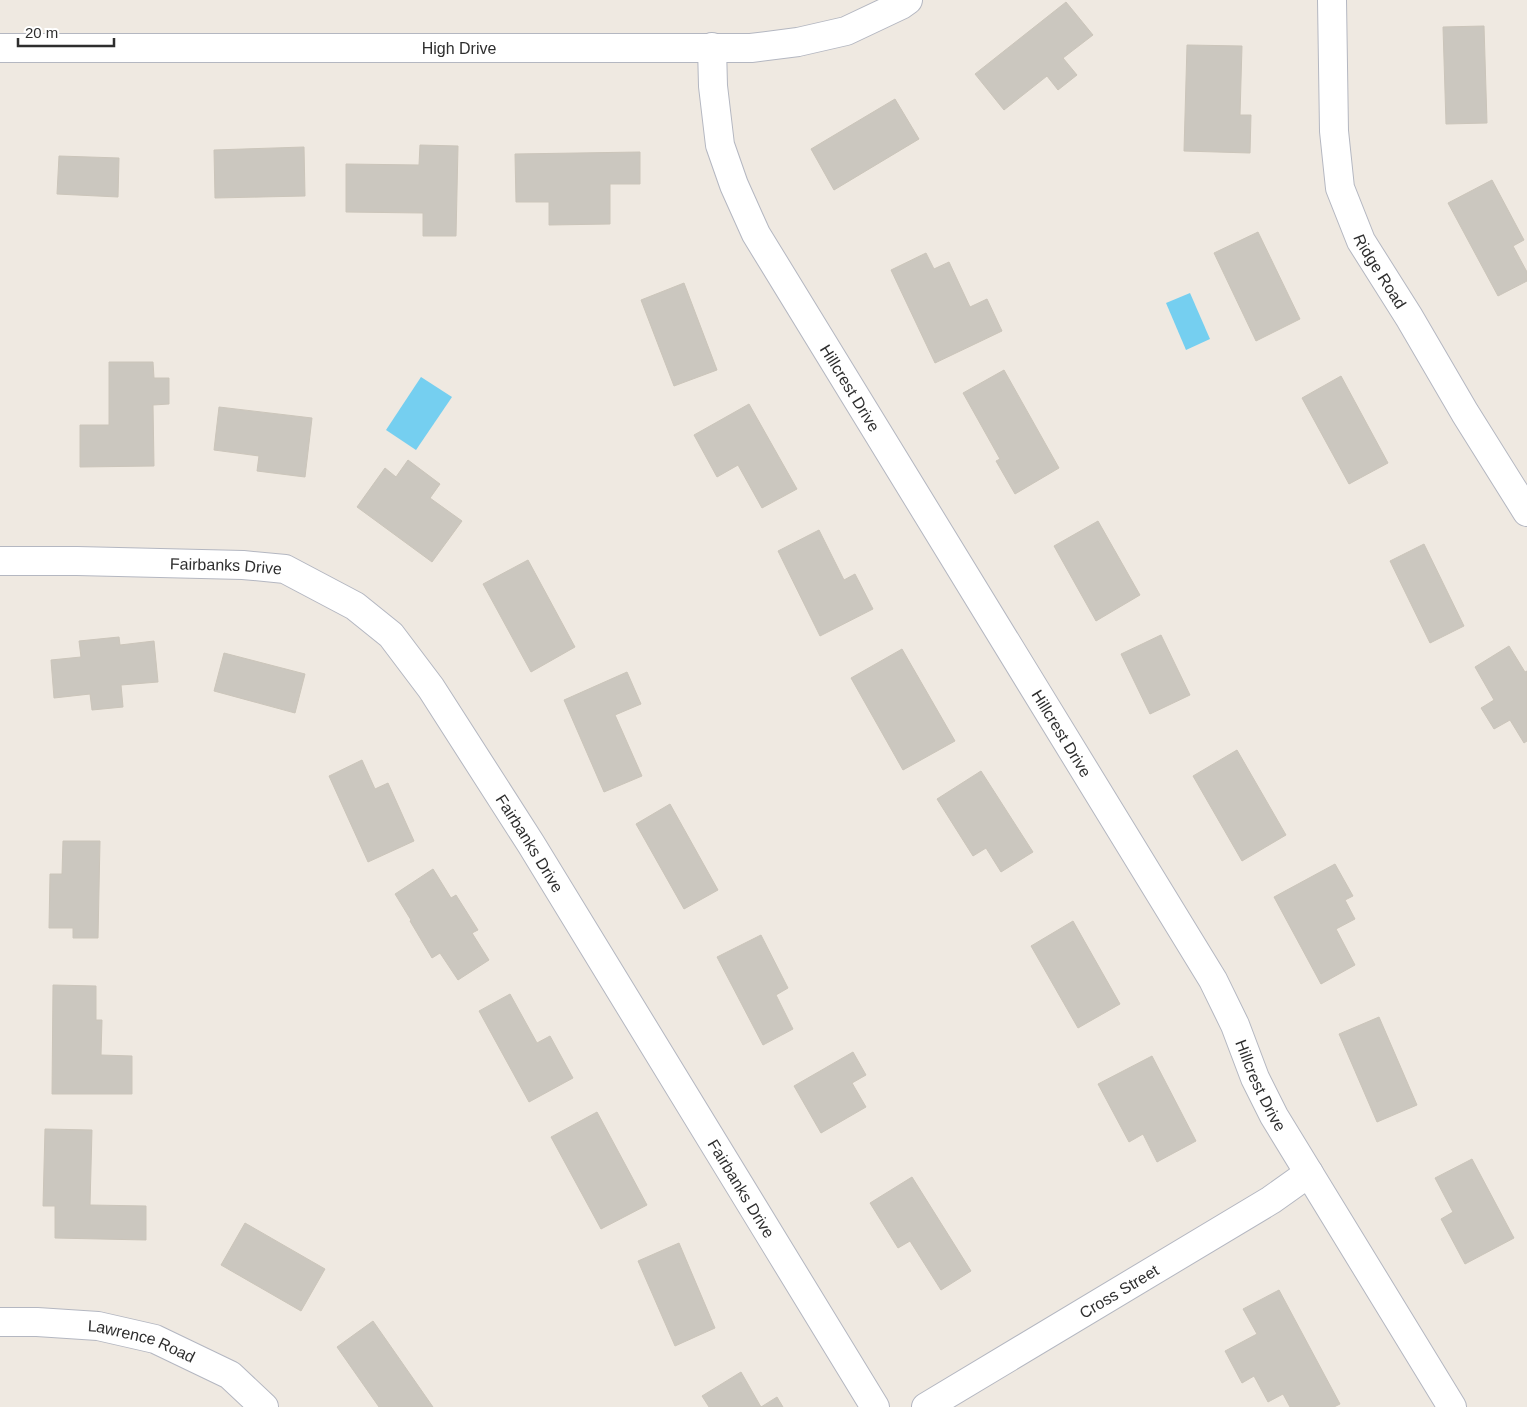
<svg xmlns="http://www.w3.org/2000/svg" width="1527" height="1407" font-family="Arial,sans-serif">
<rect width="100%" height="100%" fill="#efe9e1"/>
<g fill="#75cff0">
<polygon points="1190,293 1210,339 1186,350 1166,303"/>
<polygon points="421,377 452,397 416,450 386,430"/>
</g>
<g fill="#cbc7bf" stroke="#cbc5ba">
<polygon points="1066,2 1093,35 1063,58 1077,75 1058,90 1047,76 1004,110 975,74"/>
<polygon points="1484,26 1487,123 1446,124 1443,27"/>
<polygon points="1187,45 1242,46 1240,115 1251,115 1250,153 1184,151"/>
<polygon points="895,99 919,139 834,190 811,149"/>
<polygon points="420,145 458,146 456,236 423,236 423,213 346,212 346,164 419,165"/>
<polygon points="304,147 305,196 215,198 214,150"/>
<polygon points="640,152 640,184 610,184 610,224 549,225 549,202 516,202 515,154"/>
<polygon points="59,156 119,158 118,197 57,194"/>
<polygon points="1492,180 1524,240 1513,246 1527,272 1527,281 1498,296 1448,203"/>
<polygon points="1258,232 1300,319 1256,341 1214,253"/>
<polygon points="926,253 934,269 949,262 970,307 987,299 1002,331 935,363 891,270"/>
<polygon points="684,283 717,370 674,386 641,300"/>
<polygon points="109,362 153,362 154,378 169,378 169,404 153,405 154,466 80,467 80,425 109,425"/>
<polygon points="1004,370 1059,468 1015,494 996,461 1000,459 963,393"/>
<polygon points="1341,376 1388,463 1349,484 1302,398"/>
<polygon points="749,404 797,489 762,508 738,465 717,477 694,435"/>
<polygon points="219,407 312,418 305,477 257,471 259,456 214,450"/>
<polygon points="408,460 440,484 430,498 462,521 432,562 357,507 385,468 396,477"/>
<polygon points="1098,521 1140,595 1096,621 1054,546"/>
<polygon points="819,530 844,580 855,574 873,609 820,636 778,551"/>
<polygon points="1424,544 1464,626 1430,643 1390,561"/>
<polygon points="528,560 575,647 531,672 483,584"/>
<polygon points="1161,635 1190,695 1150,714 1121,654"/>
<polygon points="119,637 120,645 154,641 158,682 121,685 123,707 92,710 90,694 54,698 51,660 81,657 79,641"/>
<polygon points="1509,646 1525,672 1527,671 1527,741 1524,743 1510,720 1494,729 1481,708 1494,700 1475,667"/>
<polygon points="902,649 955,741 903,770 851,678"/>
<polygon points="224,653 305,674 295,713 214,691"/>
<polygon points="627,672 641,704 615,715 642,776 604,792 564,700"/>
<polygon points="1237,750 1286,835 1242,861 1193,776"/>
<polygon points="362,760 375,789 388,783 414,841 368,862 329,776"/>
<polygon points="981,771 1033,852 1001,872 986,848 973,856 937,799"/>
<polygon points="670,804 718,890 684,909 636,824"/>
<polygon points="63,841 100,841 98,938 73,938 73,928 49,928 50,874 62,874"/>
<polygon points="1335,864 1353,896 1345,900 1355,919 1336,929 1355,965 1321,984 1274,897"/>
<polygon points="433,869 451,898 456,895 478,930 472,933 489,960 458,980 440,953 432,958 410,921 411,920 395,894"/>
<polygon points="1073,921 1120,1004 1078,1028 1031,946"/>
<polygon points="761,935 788,988 776,995 793,1029 763,1045 717,957"/>
<polygon points="53,985 96,986 96,1020 102,1020 101,1055 132,1056 132,1094 52,1094"/>
<polygon points="510,994 537,1043 550,1036 573,1078 529,1102 479,1011"/>
<polygon points="1379,1017 1417,1105 1377,1122 1339,1034"/>
<polygon points="853,1052 866,1075 852,1083 866,1107 821,1133 794,1086"/>
<polygon points="1152,1056 1196,1141 1157,1162 1143,1134 1129,1142 1098,1084"/>
<polygon points="597,1112 647,1205 601,1229 551,1137"/>
<polygon points="45,1129 92,1130 90,1205 146,1206 146,1240 55,1238 55,1206 43,1206"/>
<polygon points="1472,1159 1514,1238 1465,1264 1441,1219 1453,1212 1435,1178"/>
<polygon points="912,1177 971,1271 941,1290 910,1241 898,1248 870,1203"/>
<polygon points="245,1223 325,1269 301,1311 221,1265"/>
<polygon points="679,1243 715,1328 675,1346 638,1261"/>
<polygon points="1279,1290 1340,1404 1334,1407 1290,1407 1283,1394 1268,1402 1254,1376 1242,1383 1225,1351 1257,1334 1243,1309"/>
<polygon points="373,1321 433,1407 379,1407 337,1347"/>
<polygon points="741,1372 761,1407 777,1397 783,1407 709,1407 702,1396"/>
</g>
<g fill="none" stroke-linecap="round" stroke-linejoin="round">
<defs>
<g id="minor">
<path id="s1" d="M1332,0L1334,131L1340,188L1361,241L1409,317L1465,413L1527,512"/>
<path id="s2" d="M712,47L713,86L720,145L734,185L756,234L1213,980L1235,1025L1255,1078L1274,1116L1452,1407"/>
<path id="s3" d="M0,48H751L798,42L846,31L901,5L908,0"/>
<path id="s4" d="M0,561H77L243,565L285,569L355,606L391,635L431,688L531,844L875,1407"/>
<path id="s5" d="M0,1322H37L98,1326L155,1339L230,1375L264,1407"/>
<path id="s6" d="M926,1407L1271,1200L1309,1173"/>
</g>
</defs>
<use href="#minor" stroke="#b4b7c1" stroke-width="30"/>
<use href="#minor" stroke="#fff" stroke-width="28"/>
</g>
<g text-anchor="middle" dominant-baseline="central" stroke-width="4" stroke-linejoin="round" paint-order="stroke">
<g font-size="16" fill="#2e2e2e" stroke="#fff">
<text stroke="none"><textPath href="#s3" startOffset="459">High Drive</textPath></text>
<text stroke="none"><textPath href="#s1" startOffset="281">Ridge Road</textPath></text>
<text stroke="none"><textPath href="#s2" startOffset="375">Hillcrest Drive</textPath></text>
<text stroke="none"><textPath href="#s4" startOffset="226">Fairbanks Drive</textPath></text>
<text stroke="none"><textPath href="#s2" startOffset="780">Hillcrest Drive</textPath></text>
<text stroke="none"><textPath href="#s4" startOffset="661">Fairbanks Drive</textPath></text>
<text stroke="none"><textPath href="#s2" startOffset="1185">Hillcrest Drive</textPath></text>
<text stroke="none"><textPath href="#s4" startOffset="1066">Fairbanks Drive</textPath></text>
<text stroke="none"><textPath href="#s6" startOffset="225">Cross Street</textPath></text>
<text stroke="none"><textPath href="#s5" startOffset="144">Lawrence Road</textPath></text>
</g>
</g>
<path d="M18 38v8h96v-8" fill="none" stroke="#2e2e2e" stroke-width="2.5"/>
<text x="25" y="38" font-size="15" fill="#2e2e2e" stroke="#ffffff" stroke-width="4" paint-order="stroke">20 m</text>
</svg>
